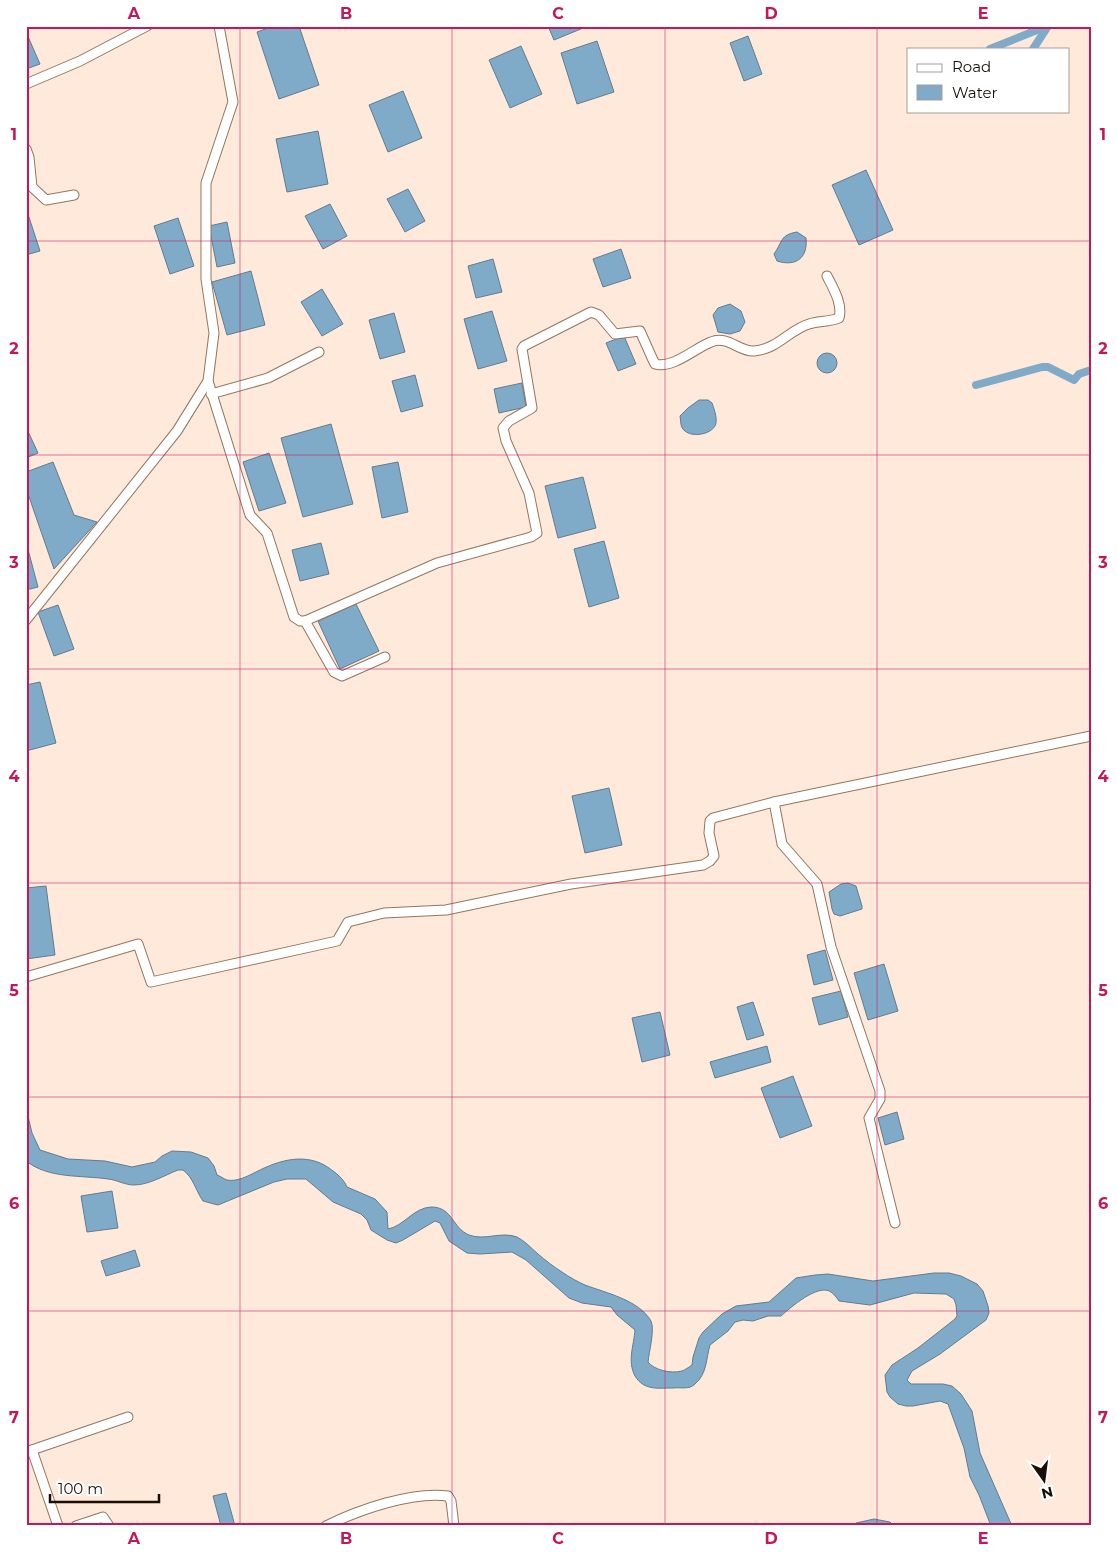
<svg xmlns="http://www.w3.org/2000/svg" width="1117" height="1552" font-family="Montserrat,sans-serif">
<rect width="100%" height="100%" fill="#fee9db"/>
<g fill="#7fabc9" stroke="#617c8f">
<polygon points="274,26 299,26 319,85 279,99 257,32"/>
<polygon points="548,26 588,26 554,40"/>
<polygon points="26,32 40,64 26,69"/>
<polygon points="748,36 762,74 744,81 730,43"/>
<polygon points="597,41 614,92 577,104 561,53"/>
<polygon points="521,46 542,94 510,108 489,60"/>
<polygon points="403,91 422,138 388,152 369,105"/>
<polygon points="318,131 328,184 287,192 276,139"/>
<polygon points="866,170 893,230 859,245 832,185"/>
<polygon points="408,189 425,221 405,232 387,199"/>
<polygon points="330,204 347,236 323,249 305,216"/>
<polygon points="26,208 40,251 26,255"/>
<polygon points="178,218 194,266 170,274 154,226"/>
<polygon points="227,222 235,263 217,267 209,226"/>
<path d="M797,232L806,238C808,258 796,267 777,261L774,254C783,241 780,235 797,232Z"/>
<polygon points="621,249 631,278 603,287 593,259"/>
<polygon points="493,259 502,292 476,298 468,266"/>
<polygon points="251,271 265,325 227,335 212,282"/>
<polygon points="322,289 343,324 322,336 301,302"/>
<polygon points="730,304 741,311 745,322 740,331 730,334 718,332 713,315 718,308"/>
<polygon points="492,311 507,361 478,369 464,319"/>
<polygon points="394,313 405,352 380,359 369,320"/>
<polygon points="624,336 636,364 618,371 606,343"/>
<circle cx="827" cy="363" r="10"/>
<polygon points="415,375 423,406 401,412 392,381"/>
<polygon points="522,383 526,407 499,413 494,389"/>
<path d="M699,400H708L712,403C714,409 717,416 716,423C714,434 693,438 685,431C680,428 681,421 680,416L688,408Z"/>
<polygon points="331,424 353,504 303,517 281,438"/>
<polygon points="26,427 38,453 26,458"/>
<polygon points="269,453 286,503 259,511 243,462"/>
<polygon points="53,462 74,515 97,522 54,569 26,488 26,472"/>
<polygon points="398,462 408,512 382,518 372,467"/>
<polygon points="583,477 596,528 558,538 545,486"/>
<polygon points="604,541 619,598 589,607 574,549"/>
<polygon points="26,542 38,587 26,590"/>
<polygon points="321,543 329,574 300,581 292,550"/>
<polygon points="356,604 379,651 340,669 318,621"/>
<polygon points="58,605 74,649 54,656 38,612"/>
<polygon points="40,682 56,743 26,751 26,685"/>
<polygon points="609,788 622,845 585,853 572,796"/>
<polygon points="848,883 856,886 862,906 862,909 840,916 834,914 832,909 829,892 841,884"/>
<polygon points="46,886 55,955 26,959 26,888"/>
<polygon points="825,950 833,980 814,985 807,955"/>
<polygon points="884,964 898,1011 868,1020 854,973"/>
<polygon points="841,991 848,1017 819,1025 812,998"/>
<polygon points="753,1002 764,1035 747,1040 737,1007"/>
<polygon points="660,1012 670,1055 642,1062 632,1018"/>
<polygon points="767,1046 771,1062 715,1078 710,1062"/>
<polygon points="793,1076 812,1126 780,1138 761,1088"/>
<path d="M26,1108L32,1133L40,1150L68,1159L105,1161L132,1167L155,1162L162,1156L172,1151L191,1152L208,1158L214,1166L217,1175C220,1176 224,1179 227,1180C237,1182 248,1176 256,1172C279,1160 306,1152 329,1168C336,1173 343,1178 347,1187L375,1199L387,1212L388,1229C404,1226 413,1208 431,1207C453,1207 452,1228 469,1235C485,1241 501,1231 517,1237C525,1241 531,1248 538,1254C545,1260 554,1267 562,1272C569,1277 578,1282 585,1285C606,1293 639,1300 651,1321C655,1329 649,1352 648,1362C654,1370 671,1374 682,1371C685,1370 689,1367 692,1365L693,1357L699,1338L703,1332L722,1314L736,1306L769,1302L796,1278L815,1275L828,1274L873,1281L934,1273H949L961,1276L977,1284L983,1291L988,1306L989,1313L986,1320L940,1354L912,1371L907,1380L911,1384H943L952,1386L961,1394L972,1411L980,1453L1012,1526H991L979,1495L970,1477L964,1448L948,1404L940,1401L913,1406H906L898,1404L890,1397L887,1392L885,1375L892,1365L918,1348L955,1319L957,1316L956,1305L954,1299L946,1294L914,1293L870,1305L839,1301C837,1298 834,1294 831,1292C818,1283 790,1308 781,1316H768L753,1321L743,1320L735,1322L728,1331L710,1345C706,1359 707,1374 695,1384C689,1390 681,1387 673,1388C659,1388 644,1391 635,1376C627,1361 634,1345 635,1330L617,1315L611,1307L582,1303L569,1298L526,1260L512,1252L480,1254L467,1253L449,1241L440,1223L435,1221L403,1240L396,1243L387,1240L371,1230L367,1220L361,1214L333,1202L306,1179H287L274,1182L218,1205L203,1201C196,1191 193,1177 183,1170H178C165,1175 149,1185 134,1185C125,1185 117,1180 108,1179C81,1175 49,1179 26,1161Z"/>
<polygon points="897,1112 904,1139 885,1145 878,1118"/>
<polygon points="112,1191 118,1228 87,1232 81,1196"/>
<polygon points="135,1250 140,1266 106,1276 101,1261"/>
<polygon points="226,1493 235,1526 221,1526 213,1496"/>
<polygon points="874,1519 890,1522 894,1526 857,1526 856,1523"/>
</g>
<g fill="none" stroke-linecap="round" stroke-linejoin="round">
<g stroke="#7fabc9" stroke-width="8">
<polyline points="990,49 1047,26"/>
<polyline points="1033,49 1048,26"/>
<polyline points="976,385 1042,367 1048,367 1074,380 1079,374 1091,370"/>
</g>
<defs>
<g id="street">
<polyline points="26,84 80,61 147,26"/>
<polyline points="26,149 29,157 32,187 46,200 74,195"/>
<polyline points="208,381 250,515 267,533 294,617 300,621 305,621 334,672 342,676 385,657"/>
<polyline points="211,394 268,378 319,352"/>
<polyline points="26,620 177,431 208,381 214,333 206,279 206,183 233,102 219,26"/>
<path d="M305,621L437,563L531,537L537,533L529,493L506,441L503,428L509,421L532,408L522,349L524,346L591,312L599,315L615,334L640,331L653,360L655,364C673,369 695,348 711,342C728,335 739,352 754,351C778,349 789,330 809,324C819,321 829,322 839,318C843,304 833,288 827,276"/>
<polyline points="774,802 1091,736"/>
<polyline points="26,977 138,944 151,982 337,941 348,922 384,913 446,910 571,884 703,865 710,861 714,856 709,833 710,821 713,818 774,802 782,844 817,884 831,947 880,1091 880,1099 869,1118 895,1223"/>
<polyline points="32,1450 58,1526"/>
<polyline points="26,1452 128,1417"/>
<polyline points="76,1526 103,1517 109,1526"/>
<path d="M326,1526C358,1510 412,1491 448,1496L451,1501L454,1526"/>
</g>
</defs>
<use href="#street" stroke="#94765f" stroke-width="11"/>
<use href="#street" stroke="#fff" stroke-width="9"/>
</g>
<path fill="none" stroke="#c2185b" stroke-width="1" stroke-opacity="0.55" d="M240,26V1526M452,26V1526M665,26V1526M877,26V1526M26,241H1091M26,455H1091M26,669H1091M26,883H1091M26,1097H1091M26,1311H1091"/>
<rect width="1117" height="1552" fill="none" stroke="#ffffff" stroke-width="55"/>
<rect x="907" y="48" width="162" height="65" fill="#ffffff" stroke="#a39f9c"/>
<rect x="917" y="64" width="25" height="8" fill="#ffffff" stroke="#a39f9c"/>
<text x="952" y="72" font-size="15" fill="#1a0f07">Road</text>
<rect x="917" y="85" width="25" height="15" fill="#7fabc9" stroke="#a39f9c"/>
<text x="952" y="98" font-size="15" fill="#1a0f07">Water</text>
<g transform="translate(1044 1480) rotate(166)" stroke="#ffffff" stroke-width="4" paint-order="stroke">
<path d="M0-4L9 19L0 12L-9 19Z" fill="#1a0f07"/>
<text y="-8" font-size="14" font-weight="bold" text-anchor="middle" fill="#1a0f07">N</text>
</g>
<path d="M50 1494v8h109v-8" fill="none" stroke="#1a0f07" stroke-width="2.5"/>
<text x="58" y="1494" font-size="15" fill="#1a0f07" stroke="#ffffff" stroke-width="4" paint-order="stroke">100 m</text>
<rect x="28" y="28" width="1062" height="1496" fill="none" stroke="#c2185b" stroke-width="2"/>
<g font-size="16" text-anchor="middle" font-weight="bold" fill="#c2185b">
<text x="134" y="19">A</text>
<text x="346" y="19">B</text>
<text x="558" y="19">C</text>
<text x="771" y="19">D</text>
<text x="983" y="19">E</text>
<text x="14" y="140">1</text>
<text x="1103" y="140">1</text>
<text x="14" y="354">2</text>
<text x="1103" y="354">2</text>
<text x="14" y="568">3</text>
<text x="1103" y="568">3</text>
<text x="14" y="782">4</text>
<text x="1103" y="782">4</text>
<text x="14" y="996">5</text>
<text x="1103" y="996">5</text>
<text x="14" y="1209">6</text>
<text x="1103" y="1209">6</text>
<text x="14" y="1423">7</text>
<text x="1103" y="1423">7</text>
<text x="134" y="1544">A</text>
<text x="346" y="1544">B</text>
<text x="558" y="1544">C</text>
<text x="771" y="1544">D</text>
<text x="983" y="1544">E</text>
</g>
</svg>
